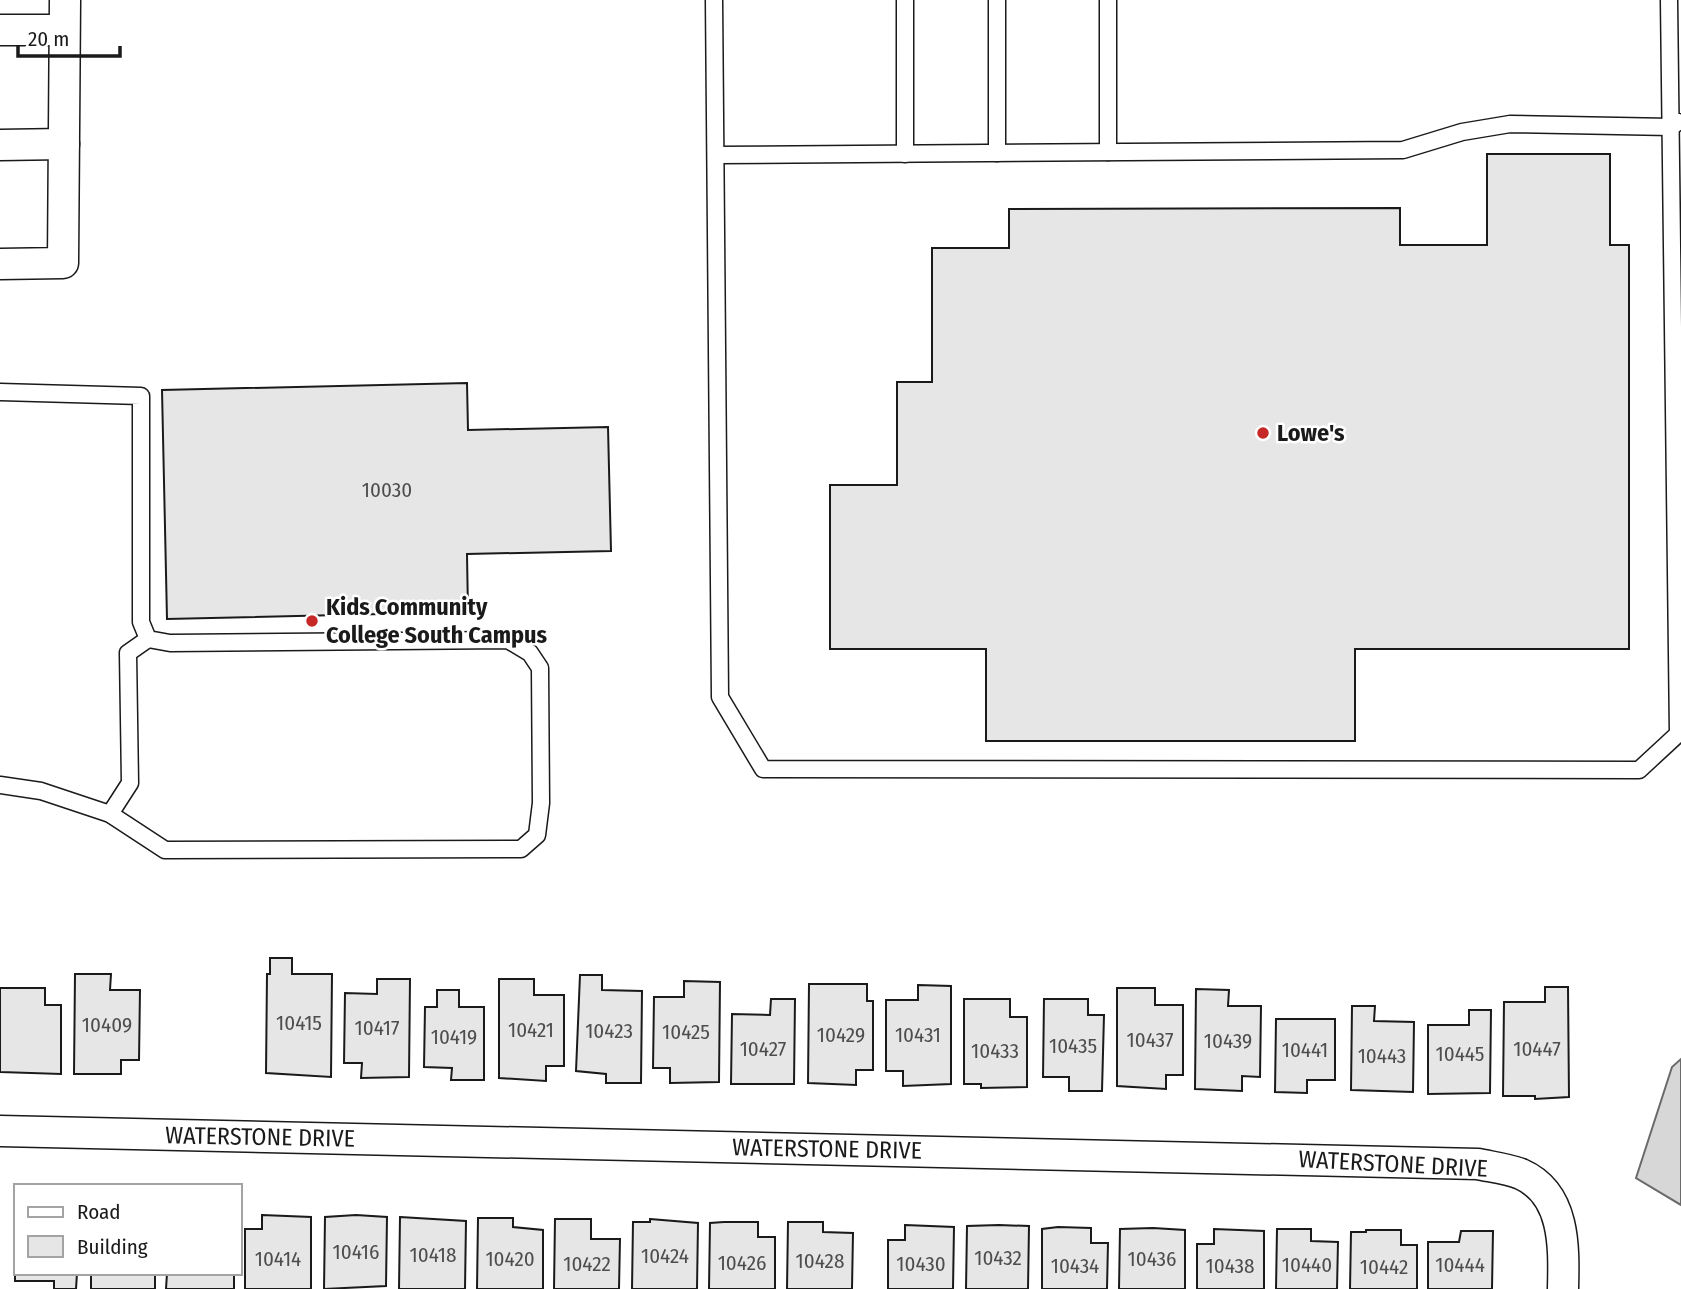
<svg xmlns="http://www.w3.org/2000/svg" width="1681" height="1289" font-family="'Fira Sans Condensed',sans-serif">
<rect width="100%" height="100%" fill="#fff"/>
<polygon fill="#d7d7d7" stroke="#6a6a6a" stroke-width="2" points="1681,1059 1681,1205 1636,1178 1672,1067"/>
<g fill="#e6e6e6" stroke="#1a1a1a" stroke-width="2">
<polygon points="1487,154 1610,154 1610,245 1629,245 1629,649 1355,649 1355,741 986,741 986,649 830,649 830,485 897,485 897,382 932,382 932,248 1009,248 1009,209 1400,208 1400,245 1487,245"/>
<polygon points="467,383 468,430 608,427 611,551 467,554 468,612 167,619 162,390"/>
<polygon points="270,958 292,958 292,974 332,974 331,1077 266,1073 267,974 270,974"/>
<polygon points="75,974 111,974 110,990 140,990 139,1060 121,1060 121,1074 74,1074"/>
<polygon points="580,975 602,975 602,990 642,991 641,1083 606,1083 606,1074 576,1071"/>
<polygon points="377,979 410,979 409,1077 361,1078 362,1063 344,1063 345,993 377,994"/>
<polygon points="499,979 534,979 534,995 564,995 564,1066 546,1066 546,1081 499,1078"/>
<polygon points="684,981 720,982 719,1082 670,1083 670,1068 653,1068 654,997 684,997"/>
<polygon points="809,984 867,984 867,1001 873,1001 873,1070 856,1070 856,1085 808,1083"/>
<polygon points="918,985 951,986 951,1084 903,1086 903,1071 886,1071 886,1000 918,1000"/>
<polygon points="1545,987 1568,987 1569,1097 1535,1099 1535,1096 1503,1096 1504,1002 1545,1002"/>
<polygon points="0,988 45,988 45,1005 61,1005 61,1074 0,1072"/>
<polygon points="1117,988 1155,988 1155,1005 1183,1005 1183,1075 1166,1075 1166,1089 1117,1086"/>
<polygon points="1196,989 1229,990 1228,1006 1261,1006 1260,1077 1242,1076 1242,1091 1195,1089"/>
<polygon points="437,990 459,990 459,1007 484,1007 484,1080 451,1080 452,1068 424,1067 425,1007 437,1007"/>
<polygon points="771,999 795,999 794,1084 731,1084 732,1014 770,1015"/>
<polygon points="964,999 1010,999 1010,1017 1027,1017 1027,1087 981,1088 981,1084 964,1084"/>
<polygon points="1044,999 1088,999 1088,1015 1104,1015 1102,1091 1069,1091 1069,1077 1043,1077"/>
<polygon points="1352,1006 1375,1006 1374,1021 1414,1022 1413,1092 1351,1090"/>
<polygon points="1469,1010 1491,1010 1490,1093 1428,1094 1428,1025 1469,1025"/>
<polygon points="1276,1019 1335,1019 1335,1080 1307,1080 1307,1093 1275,1092"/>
<polygon points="15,1212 16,1273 77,1273 76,1289 54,1289 54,1281 15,1281"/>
<polygon points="262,1215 311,1217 311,1289 245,1289 245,1229 262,1229"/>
<polygon points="356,1215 387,1217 386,1286 324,1289 325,1217"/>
<polygon points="400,1217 466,1221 465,1289 399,1289"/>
<polygon points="478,1218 513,1218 513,1227 543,1230 543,1289 477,1289"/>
<polygon points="555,1219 591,1219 591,1239 620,1239 619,1289 554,1289"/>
<polygon points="650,1219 698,1223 697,1289 632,1289 633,1222 650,1222"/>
<polygon points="724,1222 758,1222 758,1237 775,1237 775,1289 709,1289 710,1223"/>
<polygon points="788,1222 823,1222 823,1232 853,1233 852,1289 787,1289"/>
<polygon points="905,1225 954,1227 953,1289 888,1289 888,1240 905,1240"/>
<polygon points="999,1225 1029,1226 1028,1289 966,1289 967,1226"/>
<polygon points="1058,1227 1091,1228 1091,1243 1108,1243 1107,1289 1042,1289 1042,1229"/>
<polygon points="1153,1228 1185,1230 1185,1289 1119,1289 1120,1229"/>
<polygon points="1214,1229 1264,1231 1264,1289 1197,1289 1197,1244 1214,1244"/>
<polygon points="1277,1229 1311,1229 1311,1241 1338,1242 1337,1289 1276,1289"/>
<polygon points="1366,1230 1401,1230 1401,1245 1417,1245 1417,1289 1350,1289 1351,1232 1366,1232"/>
<polygon points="1461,1231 1493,1231 1492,1289 1428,1289 1428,1242 1459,1242"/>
<rect x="91" y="1273" width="64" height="16"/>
<polygon points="167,1273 234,1273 234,1289 166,1289"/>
</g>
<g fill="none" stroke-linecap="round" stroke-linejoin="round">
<defs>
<g id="lane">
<polyline points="714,0 720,697 763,769 1639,770 1678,734 1669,0"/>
<polyline points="997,0 997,153"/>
<polyline points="1108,0 1108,152"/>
<polyline points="905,154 905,0"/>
<polyline points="716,155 1403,150 1462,132 1510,124 1671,127 1678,122"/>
<polyline points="0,392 141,396 141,622 148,639 170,643 508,640 530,653 540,668 541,803 537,835 521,849 165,850 110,814 41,791 0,785"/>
<polyline points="110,814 130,783 128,653 148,639"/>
</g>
<g id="street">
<polyline points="0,30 64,30"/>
<polyline points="0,145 64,144"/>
<polyline points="0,264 63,263 65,0"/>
<path d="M0,1131L1478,1164C1492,1167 1508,1169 1521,1174C1566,1194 1564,1248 1563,1289"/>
</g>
</defs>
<use href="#lane" stroke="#1a1a1a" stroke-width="19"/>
<use href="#street" stroke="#1a1a1a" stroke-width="33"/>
<use href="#lane" stroke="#fff" stroke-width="16"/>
<use href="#street" stroke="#fff" stroke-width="30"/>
</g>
<g fill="#c62828" stroke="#fff" stroke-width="2.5">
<circle cx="1263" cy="433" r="7"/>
<circle cx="312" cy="621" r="7"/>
</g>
<g text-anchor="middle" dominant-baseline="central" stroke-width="5" stroke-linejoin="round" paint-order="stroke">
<g font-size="21" fill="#4d4d4d">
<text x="387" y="490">10030</text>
<text x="299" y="1023">10415</text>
<text x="107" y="1025">10409</text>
<text x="377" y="1028">10417</text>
<text x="531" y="1030">10421</text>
<text x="609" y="1031">10423</text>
<text x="686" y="1032">10425</text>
<text x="841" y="1035">10429</text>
<text x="918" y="1035">10431</text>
<text x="454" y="1037">10419</text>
<text x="1150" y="1040">10437</text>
<text x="1228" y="1041">10439</text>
<text x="1073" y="1046">10435</text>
<text x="763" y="1049">10427</text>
<text x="1537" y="1049">10447</text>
<text x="1305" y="1050">10441</text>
<text x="995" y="1051">10433</text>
<text x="1460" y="1054">10445</text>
<text x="1382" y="1056">10443</text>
<text x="356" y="1252">10416</text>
<text x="433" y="1255">10418</text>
<text x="665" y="1256">10424</text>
<text x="998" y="1258">10432</text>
<text x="278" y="1259">10414</text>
<text x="510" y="1259">10420</text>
<text x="1152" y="1259">10436</text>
<text x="820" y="1261">10428</text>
<text x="742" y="1263">10426</text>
<text x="587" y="1264">10422</text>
<text x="921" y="1264">10430</text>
<text x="1307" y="1265">10440</text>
<text x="1460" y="1265">10444</text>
<text x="1075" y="1266">10434</text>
<text x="1230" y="1266">10438</text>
<text x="1384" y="1267">10442</text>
</g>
<g font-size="24" font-weight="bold" fill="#1a1a1a" stroke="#fff" text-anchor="start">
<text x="1277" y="433">Lowe's</text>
<text x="326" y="607">Kids Community<tspan x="326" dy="28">College South Campus</tspan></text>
</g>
<g font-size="24" fill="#1a1a1a" stroke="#fff">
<text transform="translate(260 1137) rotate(1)">WATERSTONE DRIVE</text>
<text transform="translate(827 1149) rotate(1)">WATERSTONE DRIVE</text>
<text transform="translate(1393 1164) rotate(3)">WATERSTONE DRIVE</text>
</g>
</g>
<rect x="14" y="1184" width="228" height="91" fill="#ffffff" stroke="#a3a3a3" stroke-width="2"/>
<rect x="28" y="1207" width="35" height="10" fill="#ffffff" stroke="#a3a3a3" stroke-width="2"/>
<text x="77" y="1219" font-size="21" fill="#1a1a1a">Road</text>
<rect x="28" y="1236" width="35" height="21" fill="#e6e6e6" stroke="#a3a3a3" stroke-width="2"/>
<text x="77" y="1254" font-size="21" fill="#1a1a1a">Building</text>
<path d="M18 46v10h102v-10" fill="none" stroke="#1a1a1a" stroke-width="3.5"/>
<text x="28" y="46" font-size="21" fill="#1a1a1a" stroke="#ffffff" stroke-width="5" paint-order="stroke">20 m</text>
</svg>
